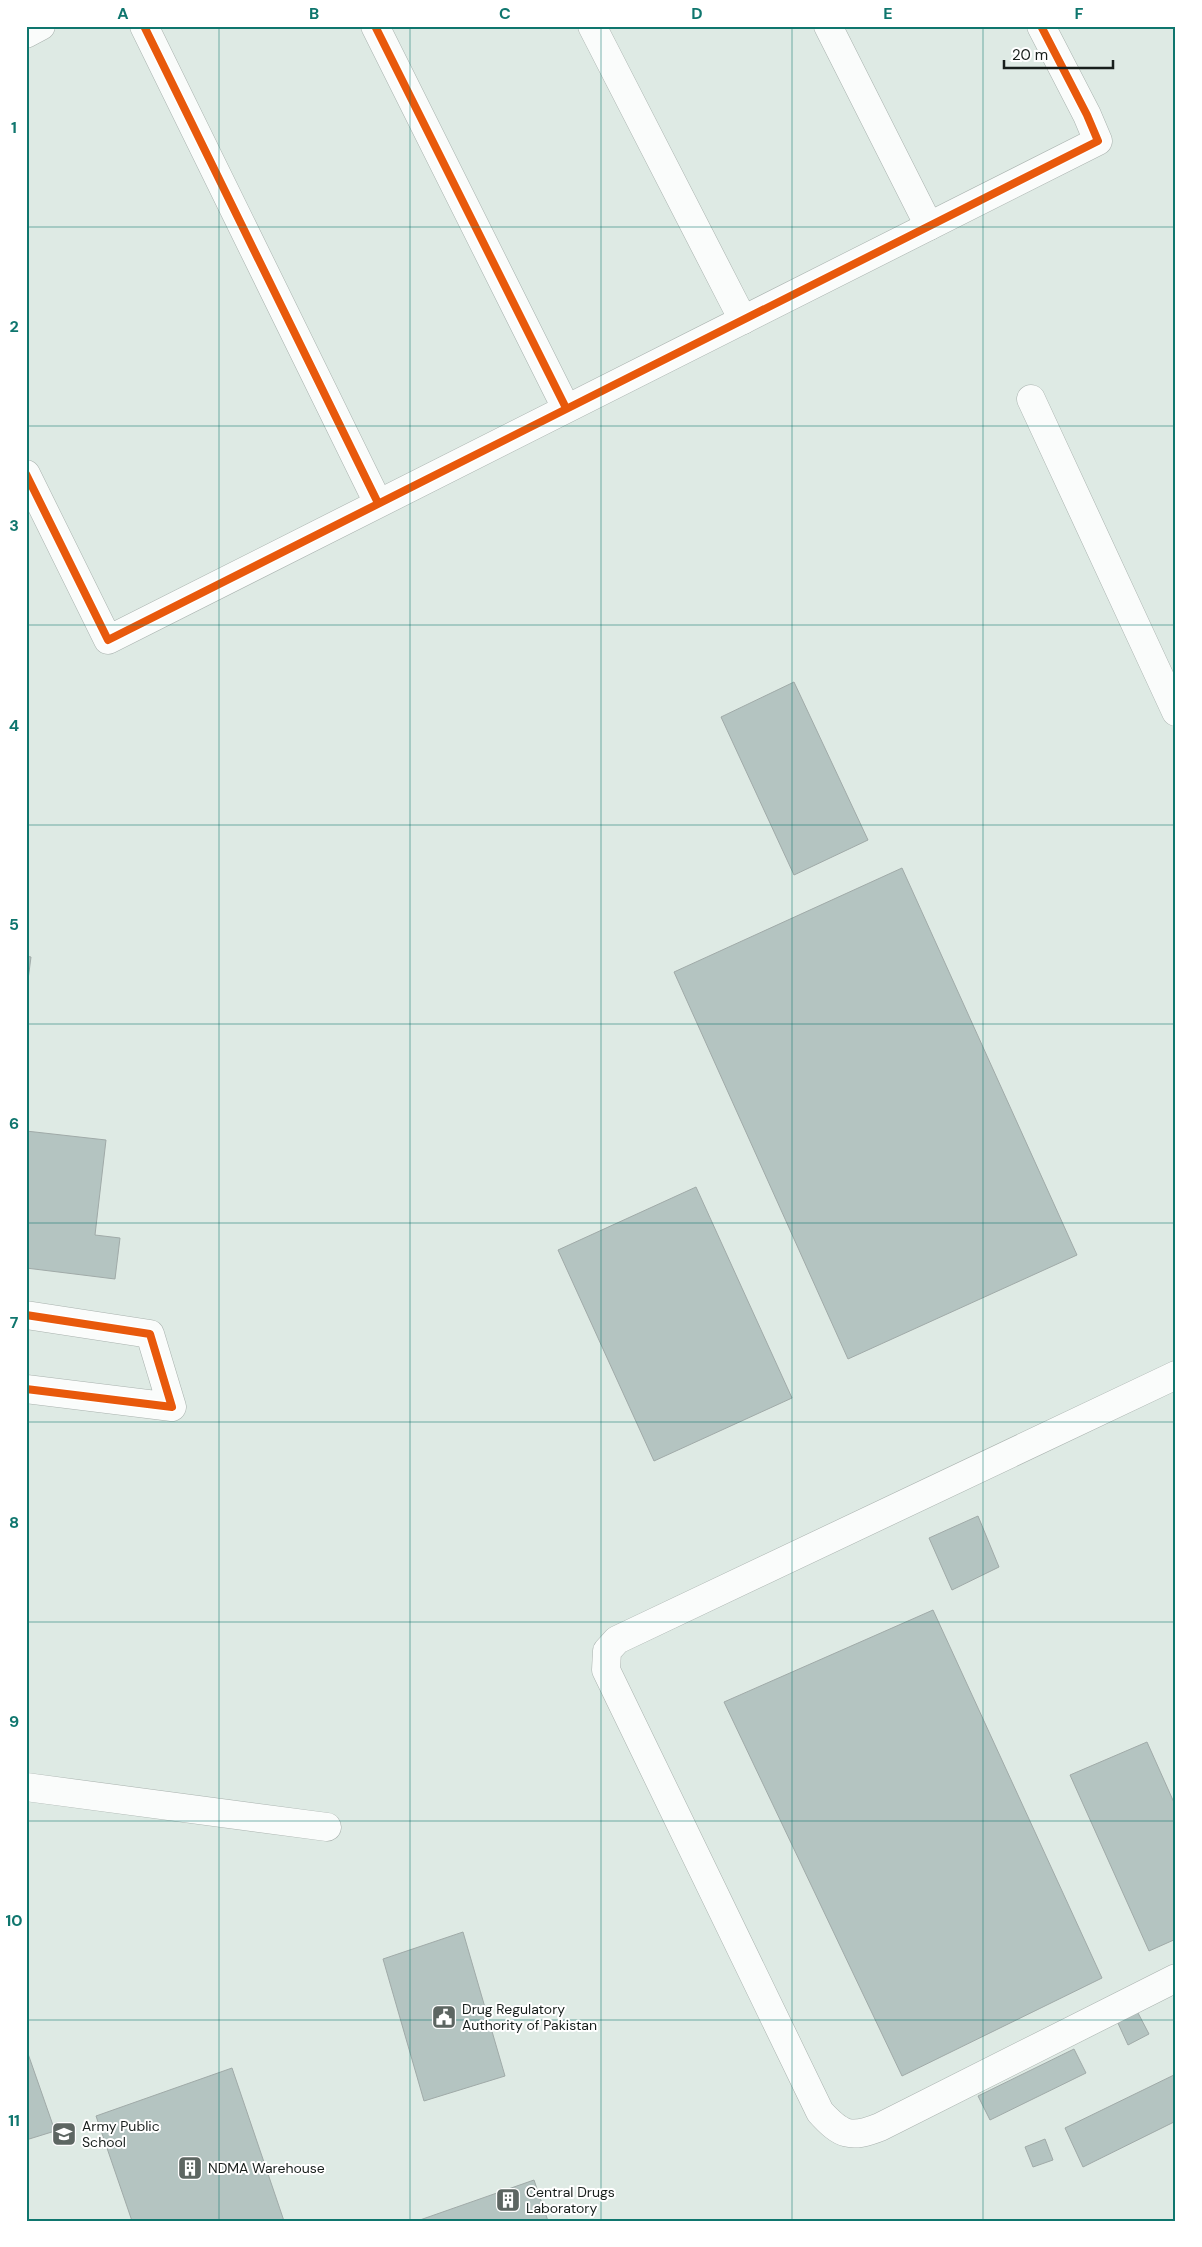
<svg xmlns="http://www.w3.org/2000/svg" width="1202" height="2247" font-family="'DM Sans',sans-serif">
<rect width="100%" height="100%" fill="#deeae4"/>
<g fill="#b4c4c1" stroke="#a0aaa8">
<polygon points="794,682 868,840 794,875 721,717"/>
<polygon points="902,868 1077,1255 848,1359 674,972"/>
<polygon points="26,956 31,957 26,995"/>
<polygon points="26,1131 106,1140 95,1235 120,1238 115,1279 26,1268"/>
<polygon points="696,1187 792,1398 654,1461 558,1250"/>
<polygon points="978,1516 999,1567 952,1590 929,1538"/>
<polygon points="933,1610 1102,1978 902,2076 724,1702"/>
<polygon points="1147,1742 1176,1807 1176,1939 1149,1951 1070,1775"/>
<polygon points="463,1932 505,2076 424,2101 383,1959"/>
<polygon points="1137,2011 1149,2034 1128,2045 1117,2021"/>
<polygon points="26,2048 55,2131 26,2140"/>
<polygon points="1074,2049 1086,2073 990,2120 978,2096"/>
<polygon points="232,2068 284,2221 132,2221 96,2116"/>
<polygon points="1176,2074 1176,2121 1083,2167 1065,2128"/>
<polygon points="1045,2139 1053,2160 1033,2167 1025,2147"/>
<polygon points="534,2180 548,2221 417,2221"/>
</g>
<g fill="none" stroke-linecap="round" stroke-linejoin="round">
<defs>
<g id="minor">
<polyline points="144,26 378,503"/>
<polyline points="375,26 566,408"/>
<polyline points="592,26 743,320"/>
<polyline points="828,26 929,226"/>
<polyline points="26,34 41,26"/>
<polyline points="1031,399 1176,712"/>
<polyline points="26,474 108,640 1098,141 1087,115 1041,26"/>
<polyline points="26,1315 150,1334 172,1407 26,1389"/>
<path d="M1176,1375L617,1640L607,1651L606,1670L820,2112C841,2135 850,2139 880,2127L1176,1978"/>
<polyline points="26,1787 327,1827"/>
</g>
</defs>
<use href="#minor" stroke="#a9b2ae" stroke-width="29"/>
<use href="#minor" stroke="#fafcfb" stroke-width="28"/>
<defs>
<g id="cycleway">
<polyline points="144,26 378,503"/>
<polyline points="375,26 566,408"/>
<polyline points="26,474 108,640 1098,141 1087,115 1041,26"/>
<polyline points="26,1315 150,1334 172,1407 26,1389"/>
</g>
</defs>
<use href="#cycleway" stroke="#fff" stroke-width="11"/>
<use href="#cycleway" stroke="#e8590c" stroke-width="8"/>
</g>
<path fill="none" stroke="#0f766e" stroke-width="1" stroke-opacity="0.55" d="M219,26V2221M410,26V2221M601,26V2221M792,26V2221M983,26V2221M26,227H1176M26,426H1176M26,625H1176M26,825H1176M26,1024H1176M26,1223H1176M26,1422H1176M26,1622H1176M26,1821H1176M26,2020H1176"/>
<defs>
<symbol id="civic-square" viewBox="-11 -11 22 22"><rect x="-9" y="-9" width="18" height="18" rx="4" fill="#5d6662" stroke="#fff"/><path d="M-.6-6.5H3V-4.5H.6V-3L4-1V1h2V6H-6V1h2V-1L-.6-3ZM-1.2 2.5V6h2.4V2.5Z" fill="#fff"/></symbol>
<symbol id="school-square" viewBox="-11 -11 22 22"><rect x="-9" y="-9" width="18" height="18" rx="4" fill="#5d6662" stroke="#fff"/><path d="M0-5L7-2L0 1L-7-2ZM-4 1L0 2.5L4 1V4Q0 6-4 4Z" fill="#fff"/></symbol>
<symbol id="building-square" viewBox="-11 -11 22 22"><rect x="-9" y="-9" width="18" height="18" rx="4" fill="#5d6662" stroke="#fff"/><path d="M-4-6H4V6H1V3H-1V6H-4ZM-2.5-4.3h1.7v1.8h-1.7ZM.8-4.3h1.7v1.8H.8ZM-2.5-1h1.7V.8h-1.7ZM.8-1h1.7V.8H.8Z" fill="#fff"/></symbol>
</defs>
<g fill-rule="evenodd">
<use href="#civic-square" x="430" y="2003" width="28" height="28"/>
<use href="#school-square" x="50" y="2120" width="28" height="28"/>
<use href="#building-square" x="176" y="2154" width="28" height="28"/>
<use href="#building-square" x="494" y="2186" width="28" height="28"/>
</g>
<g text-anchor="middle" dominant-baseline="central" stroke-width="4" stroke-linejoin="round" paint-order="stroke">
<g font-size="14" fill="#181f1c" stroke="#fff" text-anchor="start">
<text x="462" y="2009">Drug Regulatory<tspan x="462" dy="16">Authority of Pakistan</tspan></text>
<text x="82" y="2126">Army Public<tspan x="82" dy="16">School</tspan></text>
<text x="208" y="2168">NDMA Warehouse</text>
<text x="526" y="2192">Central Drugs<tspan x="526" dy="16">Laboratory</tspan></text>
</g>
</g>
<rect width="1202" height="2247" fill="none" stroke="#ffffff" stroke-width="55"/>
<path d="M1004 60v8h109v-8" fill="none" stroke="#181f1c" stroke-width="2.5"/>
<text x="1012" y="60" font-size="15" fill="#181f1c" stroke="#ffffff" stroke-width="4" paint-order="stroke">20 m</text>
<rect x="28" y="28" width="1146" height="2192" fill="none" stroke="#0f766e" stroke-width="2"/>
<g font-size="16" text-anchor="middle" font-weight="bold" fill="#0f766e">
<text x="123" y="19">A</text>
<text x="314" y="19">B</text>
<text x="505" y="19">C</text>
<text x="697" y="19">D</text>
<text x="888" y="19">E</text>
<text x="1079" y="19">F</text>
<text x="14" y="133">1</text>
<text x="14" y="332">2</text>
<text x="14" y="531">3</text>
<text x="14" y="731">4</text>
<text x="14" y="930">5</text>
<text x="14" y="1129">6</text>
<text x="14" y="1328">7</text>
<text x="14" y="1528">8</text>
<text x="14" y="1727">9</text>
<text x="14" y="1926">10</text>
<text x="14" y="2126">11</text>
</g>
</svg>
